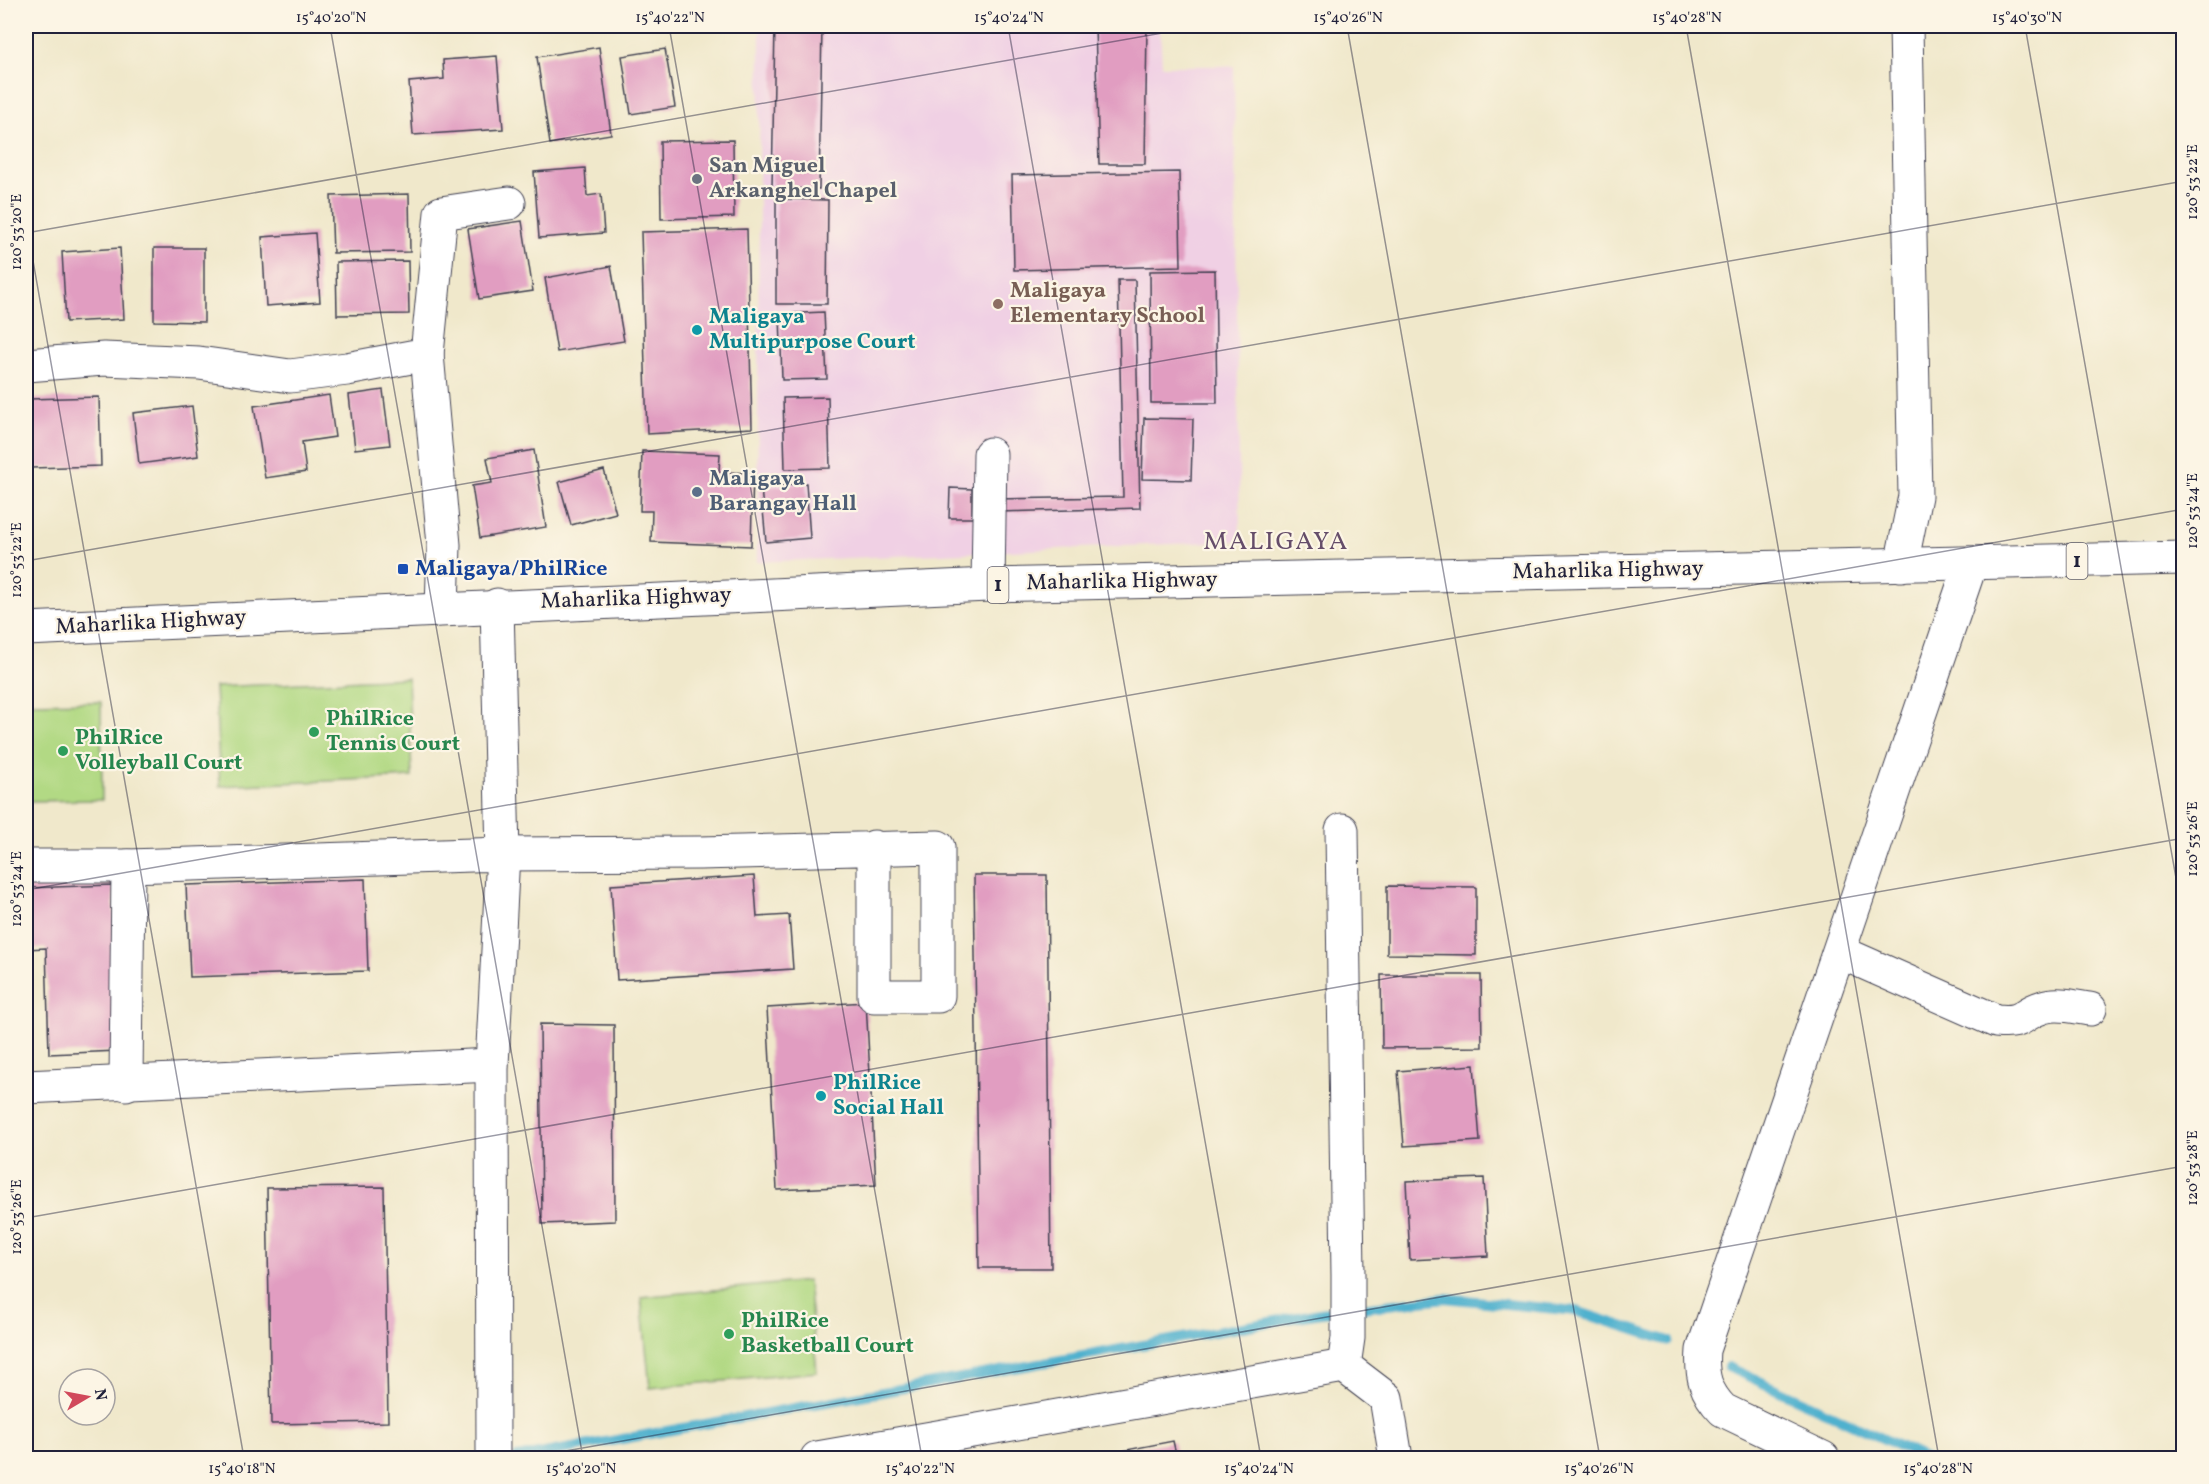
<svg xmlns="http://www.w3.org/2000/svg" width="2209" height="1484" font-family="Vollkorn,serif">
<rect width="100%" height="100%" fill="#fcf5e5"/>
<filter id="ink" filterUnits="userSpaceOnUse"><feTurbulence type="fractalNoise" baseFrequency=".0167" numOctaves="2"/><feDisplacementMap in="SourceGraphic" scale="12" xChannelSelector="R" yChannelSelector="G"/><feConvolveMatrix kernelMatrix="1 2 1 2 8 2 1 2 1" color-interpolation-filters="sRGB"/></filter>
<filter id="wash" filterUnits="userSpaceOnUse"><feTurbulence type="fractalNoise" baseFrequency=".008" numOctaves="4" result="noise"/><feDisplacementMap in="SourceGraphic" scale="24" xChannelSelector="R" yChannelSelector="G"/><feGaussianBlur stdDeviation="1.35" result="paint"/><feColorMatrix in="noise" values="0 0 0 0 0 0 0 0 0 0 0 0 0 0 0 0 0 1.4 0 .05"/><feComposite in="paint" operator="in"/></filter>
<g filter="url(#wash)">
<rect width="100%" height="100%" fill="#f0e8cb"/>
<polygon fill="#f0d0e4" points="760,26 1160,26 1162,66 1234,66 1240,541 757,562"/>
<g fill="#b2d984" stroke="#6a7e60" stroke-width="1.5">
<polygon points="408,678 412,777 220,786 215,687"/>
<polygon points="101,702 102,800 26,801 26,703"/>
<polygon points="808,1281 817,1372 650,1388 641,1297"/>
</g>
<g fill="none" stroke-linecap="round" stroke-linejoin="round">
<g stroke="#4fb1ce" stroke-width="10">
<polyline points="1728,1367 1925,1458"/>
<polyline points="517,1458 1320,1313 1445,1298 1576,1311 1669,1341"/>
</g>
</g>
<g id="blocks">
<g fill="#e19dc1">
<polygon points="775,26 822,26 819,189 772,188"/>
<polygon points="1095,26 1147,26 1145,164 1099,164"/>
<polygon points="599,47 611,134 550,144 537,57"/>
<polygon points="665,49 675,107 631,114 622,56"/>
<polygon points="497,56 503,129 413,135 409,82 444,79 443,60"/>
<polygon points="733,140 734,217 661,219 660,141"/>
<polygon points="585,168 587,196 601,194 604,233 539,238 534,172"/>
<polygon points="1179,172 1181,266 1014,270 1012,175"/>
<polygon points="409,194 410,252 333,253 331,196"/>
<polygon points="776,199 828,200 827,304 776,304"/>
<polygon points="522,221 533,291 479,299 468,229"/>
<polygon points="747,229 752,428 647,434 641,232"/>
<polygon points="315,233 320,302 266,306 262,237"/>
<polygon points="120,248 124,319 66,322 62,252"/>
<polygon points="154,248 204,248 204,322 154,321"/>
<polygon points="408,261 409,314 337,315 336,262"/>
<polygon points="611,266 624,341 557,352 545,278"/>
<polygon points="1215,270 1217,403 1151,403 1150,271"/>
<polygon points="1118,280 1135,280 1140,508 997,512 996,499 1123,497"/>
<polygon points="824,312 827,379 782,380 780,314"/>
<polygon points="383,390 390,445 355,449 349,395"/>
<polygon points="329,395 335,437 302,442 306,472 265,478 254,406"/>
<polygon points="99,397 101,466 31,468 29,399"/>
<polygon points="828,397 830,468 785,469 783,398"/>
<polygon points="192,406 198,456 139,464 133,413"/>
<polygon points="1144,418 1193,419 1191,480 1142,479"/>
<polygon points="534,450 546,527 480,538 472,486 492,483 487,458"/>
<polygon points="642,451 720,454 719,472 753,473 751,546 651,542 652,511 640,511"/>
<polygon points="604,470 616,513 571,525 559,482"/>
<polygon points="806,483 810,538 766,542 761,488"/>
<polygon points="950,488 972,489 972,518 949,518"/>
<polygon points="974,875 1047,875 1051,1268 979,1268"/>
<polygon points="754,876 757,917 789,915 793,969 617,980 611,885"/>
<polygon points="365,879 368,971 190,977 186,885"/>
<polygon points="113,885 118,1051 49,1054 46,948 26,949 26,888"/>
<polygon points="1387,886 1476,887 1476,955 1387,954"/>
<polygon points="1381,975 1481,975 1482,1047 1382,1048"/>
<polygon points="866,1002 876,1185 777,1190 767,1008"/>
<polygon points="540,1024 614,1025 615,1221 542,1224"/>
<polygon points="1474,1065 1480,1141 1404,1146 1398,1071"/>
<polygon points="1484,1178 1488,1256 1410,1260 1406,1181"/>
<polygon points="384,1187 388,1422 271,1424 267,1188"/>
<polygon points="1173,1441 1177,1458 1090,1458 1090,1457"/>
</g>
</g>
</g>
<g filter="url(#ink)">
<use href="#blocks" fill-opacity="0" stroke="#414051" stroke-width="1.5"/>
<g fill="none" stroke-linecap="round" stroke-linejoin="round">
<defs>
<g id="minor">
<polyline points="427,354 444,545 442,608"/>
<polyline points="26,365 104,359 199,363 290,376 347,369 427,354 441,213 509,203"/>
<polyline points="1901,565 1915,496 1906,26"/>
<polyline points="988,585 990,454"/>
<polyline points="497,605 503,854 700,853 938,847 938,996 874,996 874,847"/>
<polyline points="1342,830 1348,1275 1348,1338 1344,1366"/>
<polyline points="26,866 128,866 503,854 492,1065 493,1458"/>
<path d="M1840,952L1996,1021C2027,1024 2019,1014 2043,1007C2058,1002 2075,1007 2090,1009"/>
<polyline points="126,1084 128,866"/>
<polyline points="26,1087 492,1065"/>
<polyline points="817,1458 1344,1366 1386,1398 1396,1458"/>
<path d="M1823,1458L1723,1410C1705,1392 1701,1375 1703,1350L1971,563"/>
</g>
<polyline id="highway" points="26,629 988,585 2184,558"/>
</defs>
<use href="#minor" stroke="#414051" stroke-width="35"/>
<use href="#highway" stroke="#414051" stroke-width="35"/>
<use href="#minor" stroke="#fff" stroke-width="33"/>
<use href="#highway" stroke="#fff" stroke-width="33"/>
</g>
</g>
<path fill="none" stroke="#22223b" stroke-width="1.5" stroke-opacity="0.45" d="M330,26L583,1458M669,26L922,1458M1008,26L1261,1458M1347,26L1600,1458M1686,26L1939,1458M2025,26L2184,923M26,221L244,1458M26,233L1202,26M26,561L2184,181M26,890L2184,509M26,1218L2184,838M526,1458L2184,1166"/>
<circle fill="#6b7280" stroke="#fcf5e5" stroke-width="2" cx="697" cy="179" r="6"/>
<circle fill="#8d6e63" stroke="#fcf5e5" stroke-width="2" cx="998" cy="304" r="6"/>
<g fill="#0f9aa8" stroke="#fcf5e5" stroke-width="2">
<circle cx="697" cy="330" r="6"/>
<circle cx="821" cy="1096" r="6"/>
</g>
<circle fill="#5c6f8a" stroke="#fcf5e5" stroke-width="2" cx="697" cy="492" r="6"/>
<rect fill="#1a4fb4" stroke="#fcf5e5" stroke-width="2" x="397" y="563" width="12" height="12" rx="3"/>
<g fill="#2e9e5b" stroke="#fcf5e5" stroke-width="2">
<circle cx="314" cy="732" r="6"/>
<circle cx="63" cy="751" r="6"/>
<circle cx="729" cy="1334" r="6"/>
</g>
<g text-anchor="middle" dominant-baseline="central" stroke-width="4.5" stroke-linejoin="round" paint-order="stroke">
<g fill="#fcf5e5" stroke="#63616e" stroke-width="1.5">
<rect x="2066.5" y="543" width="21" height="36" rx="4.5"/>
<rect x="987.5" y="567" width="21" height="36" rx="4.5"/>
</g>
<g font-size="21" font-weight="bold" fill="#22223b">
<text x="2077" y="561">1</text>
<text x="998" y="585">1</text>
</g>
<g font-size="22" font-weight="bold" fill="#5b616d" stroke="#fcf5e5" text-anchor="start">
<text x="709" y="166">San Miguel<tspan x="709" dy="25">Arkanghel Chapel</tspan></text>
</g>
<g font-size="22" font-weight="bold" fill="#785e54" stroke="#fcf5e5" text-anchor="start">
<text x="1010" y="291">Maligaya<tspan x="1010" dy="25">Elementary School</tspan></text>
</g>
<g font-size="22" font-weight="bold" fill="#0d838f" stroke="#fcf5e5" text-anchor="start">
<text x="709" y="317">Maligaya<tspan x="709" dy="25">Multipurpose Court</tspan></text>
<text x="833" y="1083">PhilRice<tspan x="833" dy="25">Social Hall</tspan></text>
</g>
<g font-size="22" font-weight="bold" fill="#4e5e75" stroke="#fcf5e5" text-anchor="start">
<text x="709" y="479">Maligaya<tspan x="709" dy="25">Barangay Hall</tspan></text>
</g>
<g font-size="22" font-weight="bold" fill="#164399" stroke="#fcf5e5" text-anchor="start">
<text x="415" y="569">Maligaya/PhilRice</text>
</g>
<g font-size="22" fill="#22223b" stroke="#fcf5e5">
<text transform="translate(1608 571) rotate(-1)">Maharlika Highway</text>
<text transform="translate(1122 582) rotate(-1)">Maharlika Highway</text>
<text transform="translate(636 599) rotate(-2)">Maharlika Highway</text>
<text transform="translate(151 623) rotate(-3)">Maharlika Highway</text>
</g>
<g font-size="22" font-weight="bold" fill="#27864d" stroke="#fcf5e5" text-anchor="start">
<text x="326" y="719">PhilRice<tspan x="326" dy="25">Tennis Court</tspan></text>
<text x="75" y="738">PhilRice<tspan x="75" dy="25">Volleyball Court</tspan></text>
<text x="741" y="1321">PhilRice<tspan x="741" dy="25">Basketball Court</tspan></text>
</g>
<g font-size="26" letter-spacing="1.5" fill="#654d6a" stroke="#fcf5e5">
<text x="1276" y="542">MALIGAYA</text>
</g>
</g>
<rect width="2209" height="1484" fill="none" stroke="#fcf5e5" stroke-width="66"/>
<g transform="translate(87 1397) rotate(80)"><circle r="28" fill="#fcf5e5" stroke="#a5a1a1" stroke-width="1.5"/>
<path d="M0-4.5L10 22L0 15L-10 22Z" fill="#d1495b"/>
<text y="-9" font-size="16" font-weight="bold" text-anchor="middle" fill="#22223b">N</text>
</g>
<rect x="33" y="33" width="2143" height="1418" fill="none" stroke="#22223b" stroke-width="2"/>
<g font-size="15" text-anchor="middle" fill="#22223b">
<text x="331" y="22">15°40'20"N</text>
<text x="670" y="22">15°40'22"N</text>
<text x="1009" y="22">15°40'24"N</text>
<text x="1348" y="22">15°40'26"N</text>
<text x="1687" y="22">15°40'28"N</text>
<text x="2027" y="22">15°40'30"N</text>
<text transform="translate(2192 182) rotate(-90)" y="5">120°53'22"E</text>
<text transform="translate(16 232) rotate(-90)" y="5">120°53'20"E</text>
<text transform="translate(2192 511) rotate(-90)" y="5">120°53'24"E</text>
<text transform="translate(16 560) rotate(-90)" y="5">120°53'22"E</text>
<text transform="translate(2192 839) rotate(-90)" y="5">120°53'26"E</text>
<text transform="translate(16 889) rotate(-90)" y="5">120°53'24"E</text>
<text transform="translate(2192 1168) rotate(-90)" y="5">120°53'28"E</text>
<text transform="translate(16 1217) rotate(-90)" y="5">120°53'26"E</text>
<text x="242" y="1473">15°40'18"N</text>
<text x="581" y="1473">15°40'20"N</text>
<text x="920" y="1473">15°40'22"N</text>
<text x="1259" y="1473">15°40'24"N</text>
<text x="1599" y="1473">15°40'26"N</text>
<text x="1938" y="1473">15°40'28"N</text>
</g>
</svg>
